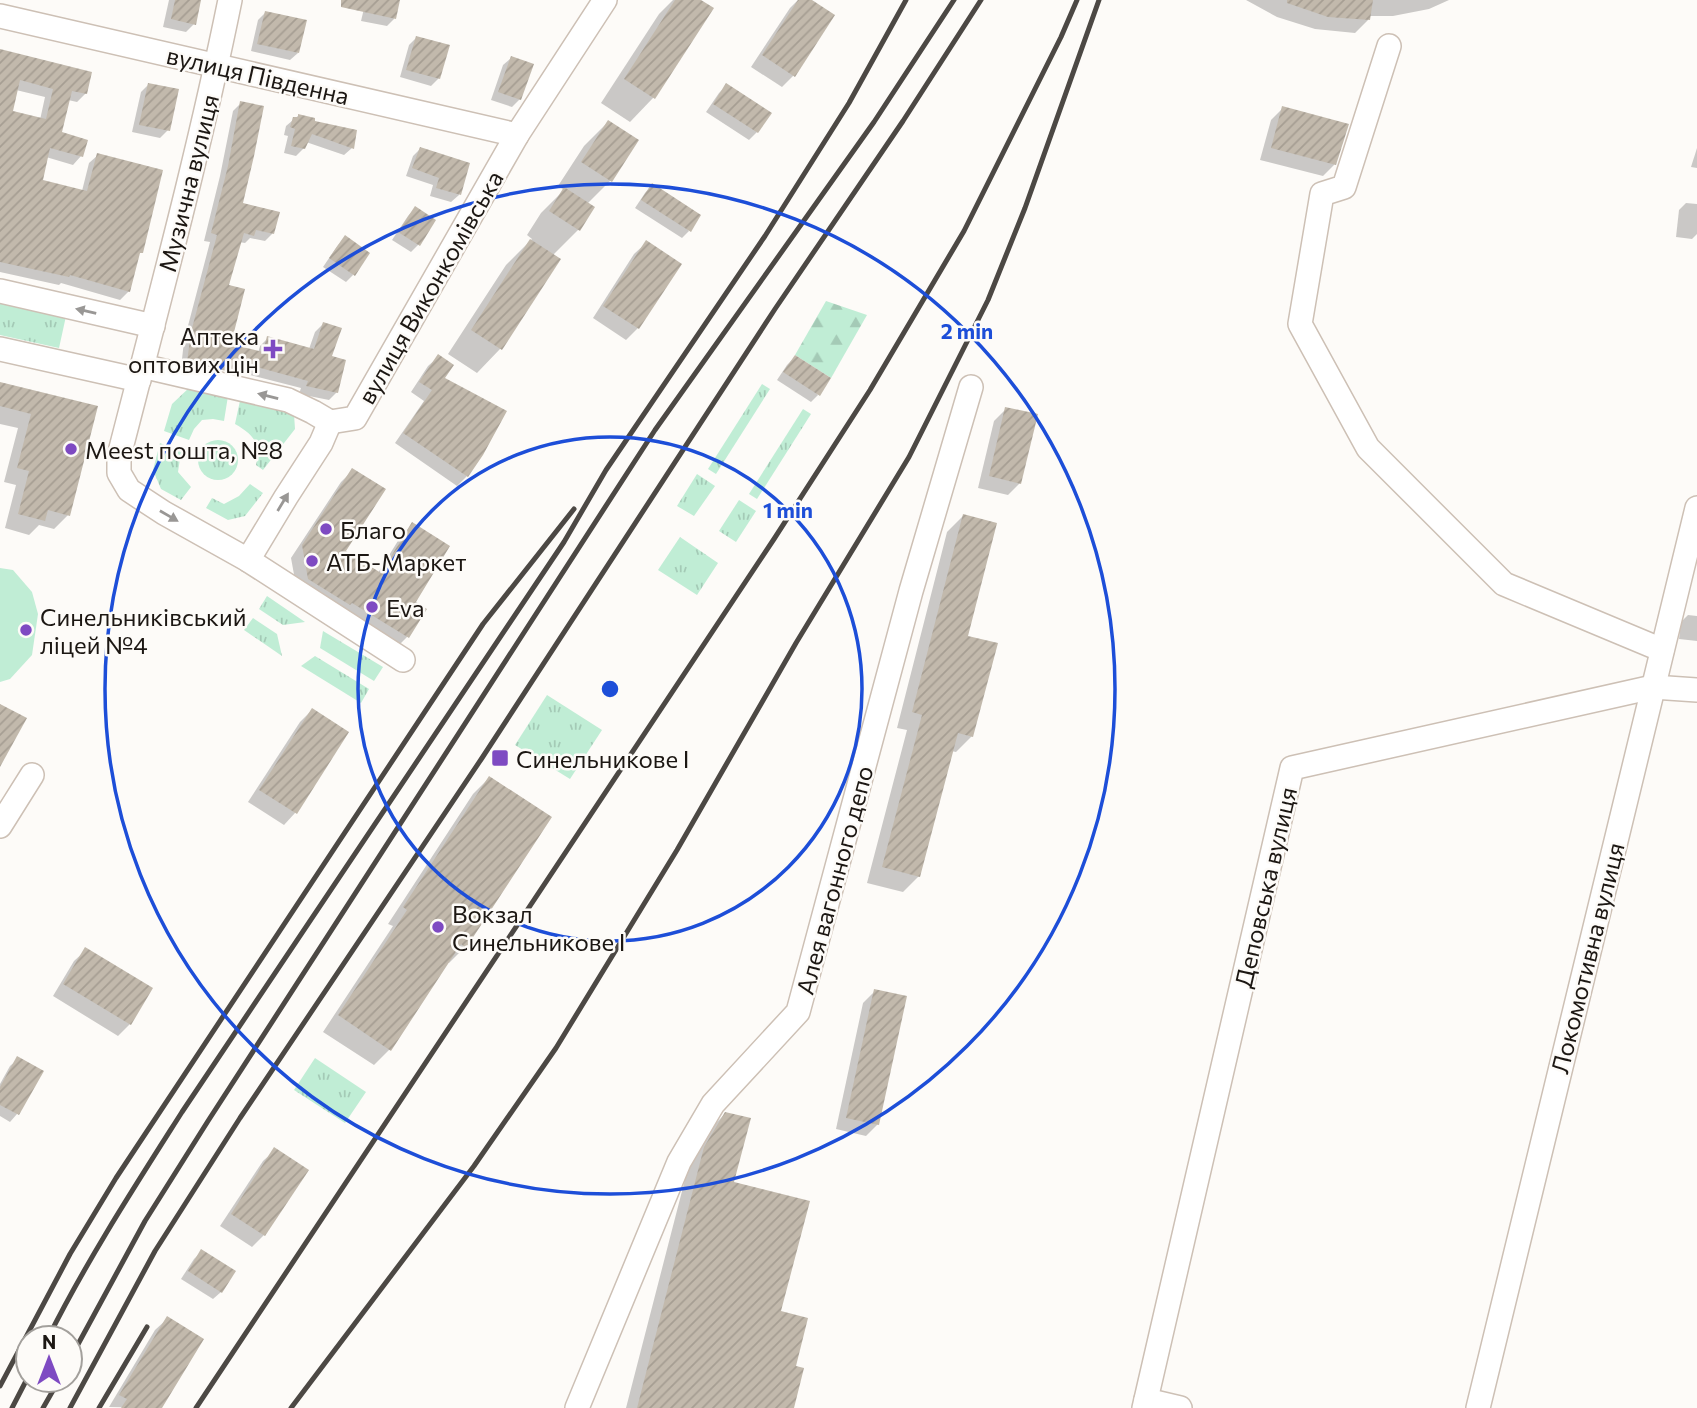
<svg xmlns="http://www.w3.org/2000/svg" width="1697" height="1408" font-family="Commissioner,sans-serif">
<defs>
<pattern id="grass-tufts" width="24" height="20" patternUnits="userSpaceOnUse" patternTransform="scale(1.75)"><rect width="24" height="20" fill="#c0edd5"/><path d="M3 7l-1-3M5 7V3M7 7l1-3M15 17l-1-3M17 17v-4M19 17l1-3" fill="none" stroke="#a4cab6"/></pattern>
<pattern id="forest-firs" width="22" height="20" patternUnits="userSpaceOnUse" patternTransform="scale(1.75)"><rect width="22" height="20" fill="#c0edd5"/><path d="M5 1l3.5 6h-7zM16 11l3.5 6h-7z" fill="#a4cab6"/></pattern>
<pattern id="building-hatch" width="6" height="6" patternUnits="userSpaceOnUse" patternTransform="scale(1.75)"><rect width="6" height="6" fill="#c2b9ac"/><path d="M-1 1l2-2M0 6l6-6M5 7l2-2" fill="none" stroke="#a69e93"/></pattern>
</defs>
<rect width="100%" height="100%" fill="#fdfbf8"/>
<g fill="url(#grass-tufts)">
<polygon points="0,301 66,316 59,348 0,335"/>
<polygon points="762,384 770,389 716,474 708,469"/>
<polygon points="190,387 228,396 224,421 213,419 202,420 194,429 189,440 164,431 172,404"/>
<path d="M241,396L294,414L295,429L263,470L256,465C261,443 254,435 235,424Z"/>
<polygon points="803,409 811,414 757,499 749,494"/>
<circle cx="218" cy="460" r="20"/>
<polygon points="160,443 181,452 178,472 191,487 181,500 161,489 153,470"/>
<polygon points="697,474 715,486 694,516 677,506"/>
<polygon points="250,484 263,493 245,516 228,520 206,508 212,498 224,504 239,496"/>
<polygon points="739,500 756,511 736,542 719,531"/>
<polygon points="680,537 718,563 697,595 658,570"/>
<polygon points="267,596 305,622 283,625 259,609"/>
<polygon points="253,618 277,634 282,656 244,630"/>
<polygon points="323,631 383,667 374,681 320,648"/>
<polygon points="315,656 369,689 361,703 301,666"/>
<polygon points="547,695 602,730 570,779 515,745"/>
<polygon points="315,1058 366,1092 345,1123 294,1090"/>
</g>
<polygon fill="url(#forest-firs)" points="826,301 867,315 831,378 795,355"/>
<polygon fill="#c0edd5" points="0,568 13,570 32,592 38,614 32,655 10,679 0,682"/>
<g fill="#0003" fill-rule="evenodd">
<polygon points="169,0 200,0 194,24 186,32 163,27"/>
<polygon points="366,0 399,0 394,19 387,26 361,21"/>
<polygon points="673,0 698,0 711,9 653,98 630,122 601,103 659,14"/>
<polygon points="798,0 809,0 794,75 782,87 751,67 790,8"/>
<polygon points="1246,0 1449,0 1429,9 1393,16 1369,16 1368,20 1355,33 1315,29 1277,17"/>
<polygon points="265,13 298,53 290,60 251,51 258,20"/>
<polygon points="416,38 439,78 431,86 400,77 409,45"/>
<path d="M0,51L86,93L77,102L68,100L60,134L81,156L73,165L46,157L41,181L82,191L89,163L98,155L141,252L137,256L129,291L120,300L61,283L59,285L0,272ZM16,90L45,97L40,120L11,113Z"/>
<polygon points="511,58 520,99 512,107 491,100 503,65"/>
<polygon points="149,84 168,130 160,138 132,132 141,92"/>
<polygon points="726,86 757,132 749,140 706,112 719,93"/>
<polygon points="241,103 240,204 273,233 265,241 250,238 245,243 239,242 227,287 229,345 258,353 260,346 268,338 309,349 315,332 323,324 337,392 329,400 299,394 301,388 234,371 225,380 180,370 181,363 230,374 230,370 182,359 184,341 210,242 204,241 220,176 233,111"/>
<polygon points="1283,108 1335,164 1323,176 1260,160 1271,120"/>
<polygon points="299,115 352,148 344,155 306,142 304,148 296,156 284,153 288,136 284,135 286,126"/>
<polygon points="608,122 611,180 587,204 578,230 552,256 558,260 500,349 477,373 448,354 506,265 532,239 527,235 541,213 564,190 558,186 584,146"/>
<polygon points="1697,148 1697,168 1691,167"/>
<polygon points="420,149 468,164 459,195 451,202 430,196 433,185 406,176 413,156"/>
<polygon points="652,185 689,231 682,238 635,208 645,193"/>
<polygon points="1686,203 1697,204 1697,234 1692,239 1676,237 1679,210"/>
<polygon points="415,208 418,245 411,252 392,240 408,216"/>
<polygon points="345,238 353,275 346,282 323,267 338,245"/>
<polygon points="646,243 638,328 626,340 593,318 634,254"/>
<polygon points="438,357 467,476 457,486 395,443 424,401 411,392 428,366"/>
<polygon points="795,357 818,395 811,402 777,380 787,365"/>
<polygon points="0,383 96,407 68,515 54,529 39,525 29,535 5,528 16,485 4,482 18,428 0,424"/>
<polygon points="1006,409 1020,483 1008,495 978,488 994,421"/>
<polygon points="353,470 344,551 378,573 401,536 412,525 414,603 425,609 407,637 395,649 297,591 291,558 341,482"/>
<polygon points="963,516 966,637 972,736 956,752 951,751 919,876 903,892 867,883 907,730 897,728 947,532"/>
<polygon points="1688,615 1697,616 1697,641 1679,639 1681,622"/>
<polygon points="312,710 347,732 295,813 284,825 248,802 300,722"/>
<polygon points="489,778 465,947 449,963 447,962 390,1049 374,1065 323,1032 393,926 388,924 473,794"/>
<polygon points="86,950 130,1024 118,1036 53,996 74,961"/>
<polygon points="875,991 878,1124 866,1136 836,1129 863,1003"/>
<polygon points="18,1059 41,1072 17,1114 10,1122 0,1116 0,1084 10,1066"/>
<polygon points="726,1113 732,1183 779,1313 794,1367 792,1408 626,1408 689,1164 709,1130"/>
<polygon points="275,1150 264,1235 252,1247 220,1226 263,1161"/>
<polygon points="202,1251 221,1292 213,1299 181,1279 194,1259"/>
<polygon points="167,1319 160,1408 109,1407 155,1330"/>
</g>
<g fill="url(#building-hatch)" fill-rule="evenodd">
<polygon points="175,0 201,0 196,25 171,19"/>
<polygon points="341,0 400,0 396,19 341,7"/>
<polygon points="675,0 701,0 714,8 655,99 624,79"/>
<polygon points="798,0 812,0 835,15 795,77 762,55"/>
<polygon points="1287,0 1373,0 1370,20 1328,17 1287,3"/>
<polygon points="265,11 307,20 299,53 257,44"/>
<polygon points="416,36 450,45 440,79 406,70"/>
<path d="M0,49L92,72L87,94L72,91L62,132L88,140L83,157L50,148L43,180L87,191L97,153L163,170L143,253H140L130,292L70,275L69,277L0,262ZM20,80L53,89L46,119L13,111Z"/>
<polygon points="511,56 534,64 521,100 498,92"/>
<polygon points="148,83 179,89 170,131 139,125"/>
<polygon points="726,83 772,113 758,133 713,104"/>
<polygon points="240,101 264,106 254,156 243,203 280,212 274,234 256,230 254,236 244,233 229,285 245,289 231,344 263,352 267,336 314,349 323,322 342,328 332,356 346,360 338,393 306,386 308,381 238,362 235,373 187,362 191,332 217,235 211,233 228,166"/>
<polygon points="1282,106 1349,124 1336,165 1271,148"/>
<polygon points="298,114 315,118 315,121 357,130 354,149 312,134 305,149 291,146 295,129 290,127 293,117 298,117"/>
<polygon points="608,120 639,140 612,182 581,162"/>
<polygon points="420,147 470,163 461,195 436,188 439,178 412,168"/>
<polygon points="652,183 701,215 691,232 641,200"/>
<polygon points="564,187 595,207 580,231 549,211"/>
<polygon points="415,206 436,220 420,246 398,232"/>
<polygon points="345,235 370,253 355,276 329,258"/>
<polygon points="530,239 561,259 502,350 471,330"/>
<polygon points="646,240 682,264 639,329 603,306"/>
<polygon points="438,354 454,365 445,378 507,411 483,455 468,477 403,433 432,390 419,382"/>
<polygon points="795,355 831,378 820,396 783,372"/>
<polygon points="0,382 98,406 70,516 48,510 45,521 18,514 29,471 17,468 31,414 0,406"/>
<polygon points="1005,407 1038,414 1021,484 989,476"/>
<polygon points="352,468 386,489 346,551 381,573 412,522 450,546 416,602 427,609 409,638 352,603 350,605 308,579 302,545"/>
<polygon points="963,514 997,523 968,636 998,643 973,737 958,733 920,877 882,867 922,715 912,712"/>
<polygon points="0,704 27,718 0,767"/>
<polygon points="312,708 349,732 297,814 259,790"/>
<polygon points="489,776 552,817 466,948 461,944 391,1051 338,1015 407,910 403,907"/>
<polygon points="85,947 153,988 131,1025 63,984"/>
<polygon points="874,989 907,996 879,1125 846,1118"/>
<polygon points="17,1056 44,1071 19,1115 0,1105 0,1087"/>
<polygon points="725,1112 751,1118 734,1182 810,1201 781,1311 808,1318 796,1366 804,1368 794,1408 637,1408 704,1147"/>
<polygon points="274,1147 309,1170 265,1236 231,1214"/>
<polygon points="201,1249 236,1271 222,1293 188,1271"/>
<polygon points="167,1316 204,1339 162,1408 121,1408 127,1399 119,1395"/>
</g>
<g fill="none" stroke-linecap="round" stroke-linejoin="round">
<defs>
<g id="minor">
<path d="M230,0C199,153 158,304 119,456V473L129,490L164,513L248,560L403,660"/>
<polyline points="0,16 517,135"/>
<polyline points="1389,46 1344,187 1322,194 1300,324 1368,448 1504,584 1662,650"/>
<polyline points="0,291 153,326"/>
<polyline points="0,349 139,380"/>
<polyline points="142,366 288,400 313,412 330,422"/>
<polyline points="330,422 355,418 517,135 605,0"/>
<polyline points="248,560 286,497 321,443 330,422"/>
<polyline points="0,826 32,775"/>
<polyline points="1146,1400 1180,1408"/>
<polyline points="577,1408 679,1162 713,1104 798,1012 911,591 971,387"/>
<polyline points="1144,1408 1292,768 1653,687 1697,690"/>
<polyline points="1478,1408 1697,508"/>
</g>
</defs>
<use href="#minor" stroke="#cdc0b5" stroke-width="26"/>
<use href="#minor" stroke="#fff" stroke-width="23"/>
<g stroke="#4c4844" stroke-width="5">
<path d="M48,1338C87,1260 135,1186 182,1112L564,542L606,470L765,236L849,103L906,0"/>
<polyline points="70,1359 145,1221 208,1121 655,430 874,122 954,0"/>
<polyline points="0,1386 70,1254 116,1178 483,624 574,509"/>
<polyline points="12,1408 28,1377"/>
<polyline points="43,1408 59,1380"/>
<polyline points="70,1408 155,1251 240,1118 482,758 775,309 903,121 981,0"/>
<polyline points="99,1408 147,1327"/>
<polyline points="196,1408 774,539 870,390 964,231 1061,37 1077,0"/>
<polyline points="291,1408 474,1166 556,1048 677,850 796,643 909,457 988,300 1025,208 1099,0"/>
</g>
</g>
<defs><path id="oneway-solid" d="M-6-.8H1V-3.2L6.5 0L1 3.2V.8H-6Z" transform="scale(1.75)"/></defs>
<g fill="#999795">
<use href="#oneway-solid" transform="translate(86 311) rotate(-167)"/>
<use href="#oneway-solid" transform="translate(268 396) rotate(-166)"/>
<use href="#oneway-solid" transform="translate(283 502) rotate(-59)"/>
<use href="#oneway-solid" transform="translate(169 516) rotate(30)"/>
</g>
<g fill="none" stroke="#1d4ed8" stroke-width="3.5">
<circle cx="610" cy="689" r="252"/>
<circle cx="610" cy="689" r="505"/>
</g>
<g fill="#7e4ac2" stroke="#fdfbf8" stroke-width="2.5">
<path d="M269.5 338.5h7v7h7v7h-7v7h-7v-7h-7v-7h7z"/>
<circle cx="71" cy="449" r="7"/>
<circle cx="326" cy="529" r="7"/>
<circle cx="312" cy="561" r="7"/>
<circle cx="372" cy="607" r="7"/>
<circle cx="26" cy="630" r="7"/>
<rect x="491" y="749" width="18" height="18" rx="3.5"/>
<circle cx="438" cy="927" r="7"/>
</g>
<g text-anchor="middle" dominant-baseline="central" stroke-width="5" stroke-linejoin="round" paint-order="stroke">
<g font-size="24" fill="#1c1713" stroke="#fdfbf8">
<text transform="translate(258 75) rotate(13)">вулиця Південна</text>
<text transform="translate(188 183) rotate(-76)">Музична вулиця</text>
<text transform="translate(430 287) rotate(-60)">вулиця Виконкомівська</text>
<text transform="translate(834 880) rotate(-75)">Алея вагонного депо</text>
<text transform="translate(1265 887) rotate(-77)">Деповська вулиця</text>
<text transform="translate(1587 958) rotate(-76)">Локомотивна вулиця</text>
</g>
<g font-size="24" fill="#1c1713" stroke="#fdfbf8" text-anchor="start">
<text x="259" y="335" text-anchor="end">Аптека<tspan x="259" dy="28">оптових цін</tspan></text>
<text x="85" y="449">Meest пошта, №8</text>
<text x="340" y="529">Благо</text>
<text x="326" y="561">АТБ-Маркет</text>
<text x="386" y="607">Eva</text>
<text x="40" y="616">Синельниківський<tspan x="40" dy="28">ліцей №4</tspan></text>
<text x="516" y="758">Синельникове І</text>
<text x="452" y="913">Вокзал<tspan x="452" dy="28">Синельникове І</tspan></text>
</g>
</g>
<circle cx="610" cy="689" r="10" fill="#1d4ed8" stroke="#fdfbf8" stroke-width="3.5"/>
<g font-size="21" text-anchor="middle" font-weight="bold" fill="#1d4ed8" stroke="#fdfbf8" stroke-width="5" stroke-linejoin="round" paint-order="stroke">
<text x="967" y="339">2 min</text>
<text x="788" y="518">1 min</text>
</g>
<g transform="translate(49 1359)"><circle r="33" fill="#fdfbf8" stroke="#a3a09c" stroke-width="2"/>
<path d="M0-5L12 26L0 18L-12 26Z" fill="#7e4ac2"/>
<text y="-10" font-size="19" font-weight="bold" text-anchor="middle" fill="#1c1713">N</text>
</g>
</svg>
